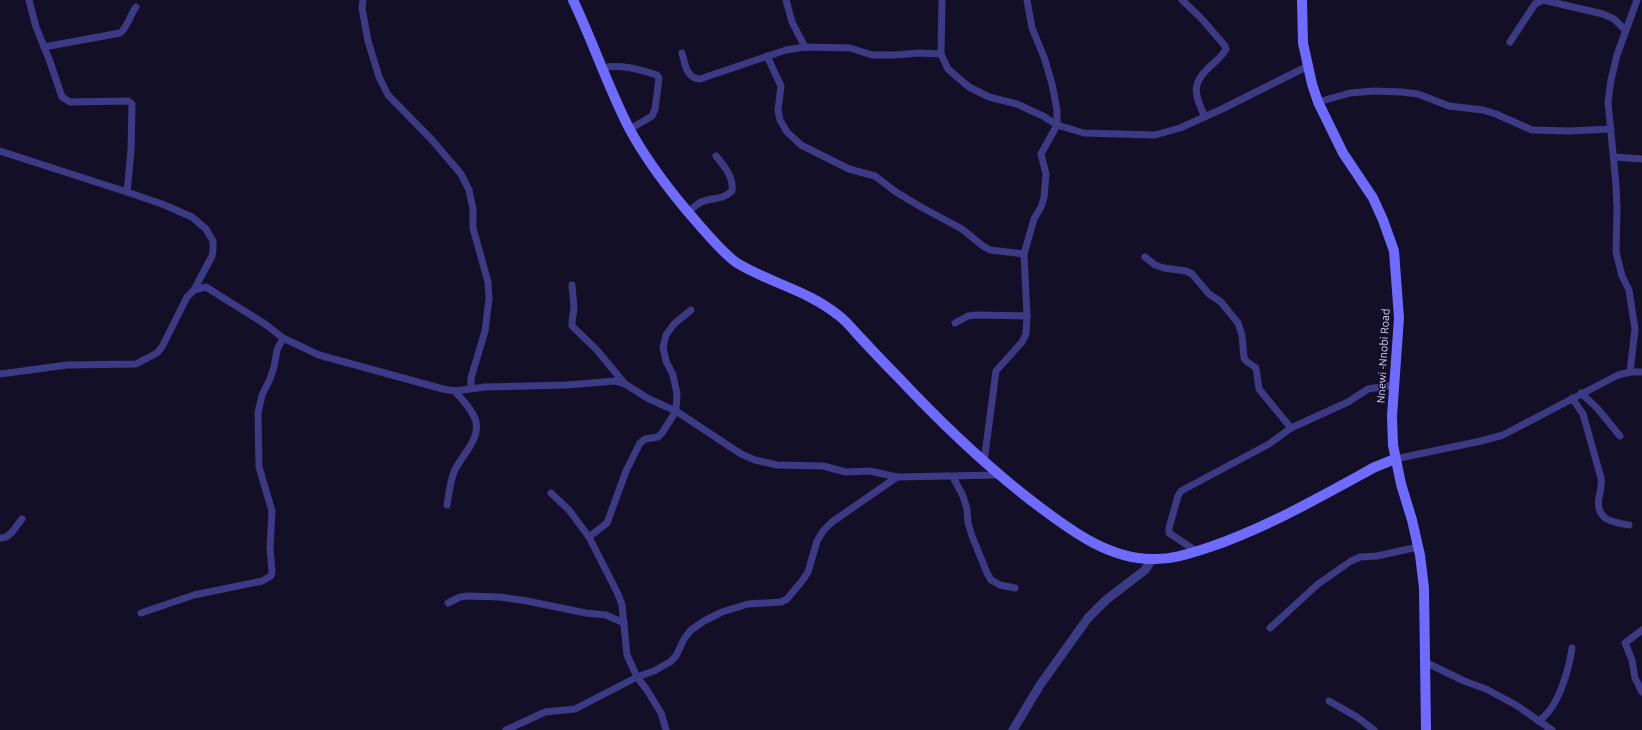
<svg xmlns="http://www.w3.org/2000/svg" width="1642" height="730" font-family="Ubuntu,sans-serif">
<rect width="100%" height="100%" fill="#130f26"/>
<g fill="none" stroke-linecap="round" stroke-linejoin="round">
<g stroke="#3d3a85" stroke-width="7">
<polyline points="29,0 36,27 49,59 62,97 70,102 128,101 132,104 131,151 127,192"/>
<polyline points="363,0 362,8 368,41 379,77 388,95 432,140 461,174 469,190 473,209 473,228 488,282 489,299 485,331 471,378 471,388"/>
<polyline points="786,0 792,22 805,47"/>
<polyline points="942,0 941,54 948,69 969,87 989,97 1017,104 1043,116 1057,125 1084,133 1155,135 1180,128 1222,109 1308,66"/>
<path d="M1182,0L1201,18L1225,46L1226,49C1223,55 1218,59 1214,63C1191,82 1193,92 1205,117"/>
<polyline points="1510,42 1535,4 1543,0 1603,14 1614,19 1625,30"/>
<path d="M44,47L120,33C128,27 130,15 136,7"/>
<path d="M682,53C685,64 686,78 700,79L786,50L805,47L850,48L872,55H895L919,53L941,54"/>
<polyline points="767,56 781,86 778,110 780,120 787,132 801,145 849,169 875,176 896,192 921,207 962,229 983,246 990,250 1024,254"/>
<path d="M602,68C621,64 638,69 657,75L659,78L655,109L652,116L630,129"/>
<polyline points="1318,102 1350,93 1374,91 1402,92 1418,94 1449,106 1483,110 1496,114 1532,130 1570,131 1611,129"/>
<polyline points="0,151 127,192 162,204 192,217 206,229 213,241 213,250 212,256 194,290"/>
<polyline points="1614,157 1642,159"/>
<path d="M688,212C692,209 697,204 701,202C715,196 719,202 732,191C734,177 724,166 716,156"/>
<polyline points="1145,257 1155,265 1164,268 1186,271 1192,274 1209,294 1221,302 1238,323 1242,335 1244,358 1246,361 1256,368 1259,389 1291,428"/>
<polyline points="572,285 574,308 572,322 572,326 596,349 625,384"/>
<polyline points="955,323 968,316 976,315 1027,316"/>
<polyline points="1630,372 1635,329 1629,290 1622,276 1616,252 1617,209 1616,185 1608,102 1611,80 1617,55 1637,0"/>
<polyline points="0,374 67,365 136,364 157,353 162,347 187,297 194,290 206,287 265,324 283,338 319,355 443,389 455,391 485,387 567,385 615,381 625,384 649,399 676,411 741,454 755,460 777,465 823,466 846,472 870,471 897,477 998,475"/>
<polyline points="1581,393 1597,408 1620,436"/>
<path d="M1572,398L1583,414L1601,478C1602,486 1601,490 1599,497C1595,520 1612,522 1629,525"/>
<polyline points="1395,459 1481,441 1503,435 1618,375 1630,372 1642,372"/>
<polyline points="984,462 996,371 1022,342 1026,334 1027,316 1024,254 1034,219 1041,207 1044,198 1046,174 1041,154 1057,125 1057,110 1052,84 1044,57 1032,28 1027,0"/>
<polyline points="953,477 963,496 967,509 968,523 972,536 987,573 991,580 1000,585 1015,588"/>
<polyline points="551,493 569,510 589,537 618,594 622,605 627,655 637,677 647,690 661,713 666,730"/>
<path d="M447,505C449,494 450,482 454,472C461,456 480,440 476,422C474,411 462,400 455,391"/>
<polyline points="589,537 607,523 626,471 640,443 645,439 658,437 662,433 676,411 677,394 673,375 666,361 663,347 666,335 674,324 691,310"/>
<path d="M0,538C10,539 16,526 22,519"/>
<polyline points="1196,551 1169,533 1169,528 1178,496 1181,491 1269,444 1291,428 1348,402 1368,389 1394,385"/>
<polyline points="448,603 460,597 468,596 500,597 527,601 586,613 606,615 624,623"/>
<polyline points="141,613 194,595 262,581 271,576 272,572 270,548 272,511 259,467 258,413 262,395 270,379 274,367 277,350 283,338"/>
<polyline points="1270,628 1318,584 1351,561 1360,557 1377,556 1418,547"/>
<polyline points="1642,630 1625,643 1632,660 1635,678 1642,692"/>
<polyline points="1425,662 1464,681 1486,689 1516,705 1552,730"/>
<polyline points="1329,701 1357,717 1374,730"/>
<path d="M1538,721C1558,710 1569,669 1572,648"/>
<polyline points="506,730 545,712 575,709 637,677 654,671 670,662 676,656 684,639 691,630 704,621 722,612 748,604 781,602 787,599 802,581 808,572 817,541 823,531 832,522 897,477"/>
</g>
<polyline stroke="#3d3a85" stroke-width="9" points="1013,730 1040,685 1088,618 1106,600 1145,570 1152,559"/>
<g stroke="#6f6bff" stroke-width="10">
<path d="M573,0C593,42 608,87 629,128C645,158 667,187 688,212C701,227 722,253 737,263C770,283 807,290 838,315C845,320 851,327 857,334C870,348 884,363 898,377C942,424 989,469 1041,508C1073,532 1110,559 1152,559C1172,560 1191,553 1210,547C1268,527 1322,496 1375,467L1395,459"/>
<polyline points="1302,0 1303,43 1312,84 1318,102 1343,153 1373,198 1383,220 1394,251 1399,318 1392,416 1393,445 1401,484 1412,520 1420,555 1424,588 1426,730"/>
</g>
</g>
<g text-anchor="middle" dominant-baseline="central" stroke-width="3" stroke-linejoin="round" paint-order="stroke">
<g font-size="11" fill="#d9d4ff" stroke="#130f26">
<text transform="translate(1383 356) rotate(-87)">Nnewi -Nnobi Road</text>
</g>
</g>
</svg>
